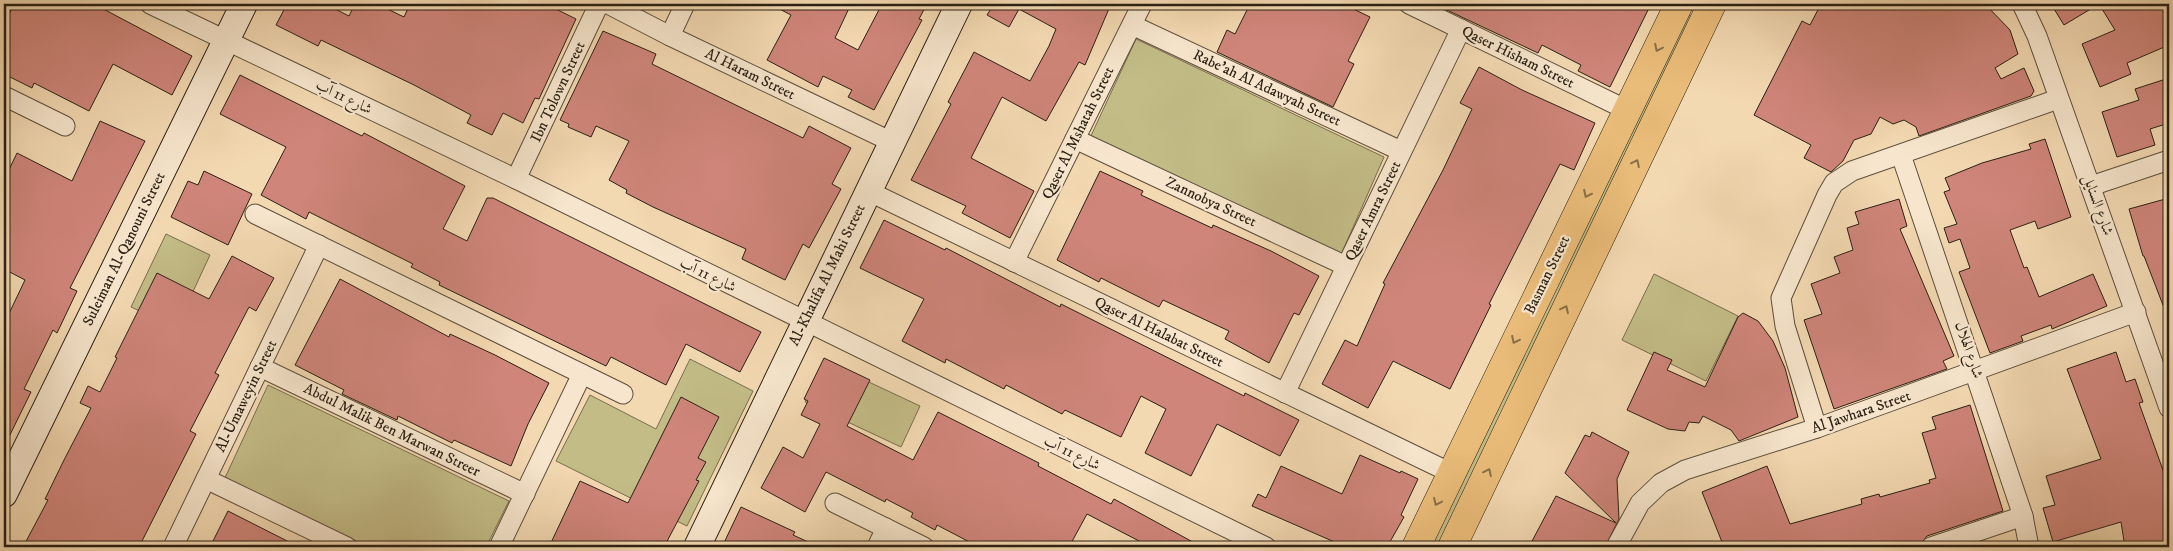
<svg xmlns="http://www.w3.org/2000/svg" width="2173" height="551" font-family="'IM FELL DW Pica',Amiri,serif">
<rect width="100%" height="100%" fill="#f3d9b2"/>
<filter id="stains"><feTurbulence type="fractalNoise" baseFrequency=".004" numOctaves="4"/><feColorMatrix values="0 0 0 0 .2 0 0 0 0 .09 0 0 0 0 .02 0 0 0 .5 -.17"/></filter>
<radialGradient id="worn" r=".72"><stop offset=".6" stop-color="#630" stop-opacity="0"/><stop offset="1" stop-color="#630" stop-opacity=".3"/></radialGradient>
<g fill="#c3bc87" stroke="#776e4d">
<polygon points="1689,13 1691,18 1439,547 1425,547"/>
<polygon points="1136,39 1384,157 1340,257 1089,140"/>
<polygon points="166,234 210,255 176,328 131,307"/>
<polygon points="1654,274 1738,316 1706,381 1622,340"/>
<polygon points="690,359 753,391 687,526 556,461 590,395 656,429"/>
<polygon points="824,361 920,406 901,447 805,402"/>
<polygon points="268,385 509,501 486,547 369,547 224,480"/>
</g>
<g fill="#cf857a" stroke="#2b2013">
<polygon points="14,4 94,4 192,56 172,95 113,64 89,111 34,83 32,88 4,74 4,24"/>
<polygon points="287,4 325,4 349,16 355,4 377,4 404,17 410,4 546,4 576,19 539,99 535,98 523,123 503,113 492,135 467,123 471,115 414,85 321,40 318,46 276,25"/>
<polygon points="770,4 851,4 835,38 858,50 882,4 927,4 919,19 922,20 874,110 848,97 852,90 823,76 818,87 767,60 791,15"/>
<polygon points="994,4 1111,4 1085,65 1079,62 1046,121 1002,97 971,158 1034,191 1010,238 962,213 966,206 911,180 951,104 948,102 974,52 1030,81 1049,46 1056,29 1019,9 1009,27 987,15"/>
<polygon points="1250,4 1343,4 1370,17 1348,61 1354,64 1333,107 1217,52 1227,30 1235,34"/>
<polygon points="1434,4 1651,4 1610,87 1578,71 1581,65 1542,45 1538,53"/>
<polygon points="1821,4 1908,4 1918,9 1921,4 1985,4 2010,30 2018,54 1995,68 2001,79 2024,68 2034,91 2031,96 1919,136 1916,127 1904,120 1893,124 1880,117 1871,134 1854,140 1843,161 1831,172 1804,158 1811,145 1754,115 1802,21 1810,25"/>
<polygon points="2051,4 2099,4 2064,25"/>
<polygon points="2099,4 2169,4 2169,45 2127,63 2131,74 2100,87 2082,44 2115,30"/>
<polygon points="603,31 656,54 652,64 803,138 809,126 851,148 832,184 841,189 809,248 803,244 785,280 742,259 746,249 653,207 626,193 627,190 609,180 629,141 596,126 591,137 568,127 569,124 560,120"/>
<polygon points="1479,67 1522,90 1595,123 1574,170 1560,164 1489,304 1491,305 1450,389 1393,361 1368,408 1322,384 1345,340 1357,346 1385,284 1383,283 1443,170 1472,109 1460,103"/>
<polygon points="240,75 362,136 364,133 465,186 443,229 467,241 487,198 493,198 761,332 740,372 686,344 666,385 611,357 606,366 439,285 440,282 411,267 413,264 309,212 306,219 261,195 286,147 220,114"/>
<polygon points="2169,78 2169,123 2150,129 2155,145 2117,157 2102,112 2139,100 2135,89"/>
<polygon points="100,121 145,141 70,288 77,291 57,333 53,330 24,389 31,392 4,447 4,324 25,280 4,269 4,180 17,153 72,181"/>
<polygon points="2045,139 2071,217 2038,229 2035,221 2010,230 2024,268 2027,267 2039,297 2093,274 2107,306 2052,329 2051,325 2021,336 2023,341 1990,353 1959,272 1970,268 1960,239 1949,243 1944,228 1957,224 1944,192 1950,190 1945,178 1982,163 2031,149 2029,144"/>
<polygon points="204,171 252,194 228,245 171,217 188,181 198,185"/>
<polygon points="1100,171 1143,191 1141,195 1212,228 1213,225 1271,251 1319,276 1299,315 1294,313 1269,363 1225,339 1229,331 1163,300 1159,307 1101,278 1099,282 1057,260"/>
<polygon points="2169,198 2169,318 2168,318 2144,256 2143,256 2129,209"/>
<polygon points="1899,199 1907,226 1900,229 1954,356 1943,361 1947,369 1834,409 1804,320 1822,314 1811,284 1840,273 1834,257 1853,250 1847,228 1859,224 1855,212"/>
<polygon points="884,220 945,250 946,248 1060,307 1061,304 1244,396 1245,393 1299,420 1280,456 1217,424 1191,476 1145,453 1166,409 1141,396 1121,437 1065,410 1062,414 1006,385 1004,389 946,359 945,363 902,341 924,299 860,268"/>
<polygon points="232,256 274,278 256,311 249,307 215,373 219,375 190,431 196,434 139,547 23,547 48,500 45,499 64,460 91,408 80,403 88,386 100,392 117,358 115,357 157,273 209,299"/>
<polygon points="340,279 449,337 450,334 495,355 549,383 528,424 511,466 454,440 452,443 398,416 397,420 342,394 344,390 295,365"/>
<polygon points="1743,313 1758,321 1773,341 1785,368 1798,417 1739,441 1731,430 1703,416 1699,423 1689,422 1685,431 1668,429 1627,410 1654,352 1672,360 1667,370 1705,387 1738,317"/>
<polygon points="2116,352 2126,382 2135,379 2143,402 2139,403 2169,487 2169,546 2125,547 2121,522 2053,542 2043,508 2055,505 2046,476 2101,459 2067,369"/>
<polygon points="824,358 870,380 847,426 913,460 938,412 1039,463 1038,466 1111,504 1114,499 1202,547 1139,547 1141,542 1087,514 1069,547 979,547 937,525 935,530 911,517 913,513 886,499 885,502 826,472 805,512 761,488 783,447 803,458 820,424 801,415 808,401 804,399"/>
<polygon points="681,397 719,417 698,458 706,462 696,480 699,481 665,545 657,541 654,547 549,547 580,481 628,503"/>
<polygon points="1970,405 2003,511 1927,536 1920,545 1913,547 1724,547 1702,492 1767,466 1790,524 1862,504 1861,499 1879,494 1880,497 1930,483 1929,480 1936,478 1922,433 1936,429 1932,417"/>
<polygon points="1592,432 1629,452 1617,479 1619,519 1605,547 1538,547 1531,543 1556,496 1616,523 1565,473 1585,435 1590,437"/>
<polygon points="1360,455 1400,473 1401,471 1418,479 1401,515 1404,517 1387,547 1346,547 1252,506 1258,494 1266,498 1281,466 1342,494"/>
<polygon points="741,507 795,532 793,535 819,547 722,547"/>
<polygon points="228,511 299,547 210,547"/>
</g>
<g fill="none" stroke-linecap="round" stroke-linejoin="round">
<defs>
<g id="street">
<polyline points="150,4 516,179 1266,547"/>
<polyline points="608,4 670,36 892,142"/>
<polyline points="1409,4 1627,110"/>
<polyline points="2022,4 2037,36 2169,408"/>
<polyline points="1132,25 1401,151"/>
<polyline points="670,36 685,4"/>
<polyline points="4,96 65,126"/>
<polyline points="1075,139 1346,266"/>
<polyline points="1901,155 2023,516 2029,547"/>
<polyline points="516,179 599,4"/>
<polyline points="2091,186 2169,160"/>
<polyline points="868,191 1451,473"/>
<polyline points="255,214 623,394"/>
<polyline points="1014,262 1142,4"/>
<polyline points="260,367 525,494"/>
<polyline points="1285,393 1461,29"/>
<polyline points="1817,428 1785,326 1781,298 1827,195 1834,183 1852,171 2058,99"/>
<polyline points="206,479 347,547"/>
<polyline points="835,503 924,547"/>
<polyline points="173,547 319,245"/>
<polyline points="499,547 582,374"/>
<polyline points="877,547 886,528"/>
<polyline points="1616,547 1640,503 1661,483 1685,470 1817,428 2136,312"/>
<polyline points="1931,547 2023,516"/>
</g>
<g id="secondary">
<polyline points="4,494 244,4"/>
<polyline points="697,547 959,4"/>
</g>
<g id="primary">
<polyline points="1416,547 1679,4"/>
<polyline points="1452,547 1712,4"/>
</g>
</defs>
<use href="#street" stroke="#5d4e3b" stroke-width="21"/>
<use href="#secondary" stroke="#2b2013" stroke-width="28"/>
<use href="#primary" stroke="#2b2013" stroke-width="29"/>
<use href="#street" stroke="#f7e6cd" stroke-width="19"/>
<use href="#secondary" stroke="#f7e6cd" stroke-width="26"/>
<use href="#primary" stroke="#eabc79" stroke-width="28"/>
</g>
<defs><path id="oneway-chevron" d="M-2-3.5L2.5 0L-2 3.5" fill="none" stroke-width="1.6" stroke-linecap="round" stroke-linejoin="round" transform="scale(1.25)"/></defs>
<g stroke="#8a6e46">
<use href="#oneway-chevron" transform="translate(1658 48) rotate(116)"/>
<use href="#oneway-chevron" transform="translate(1636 163) rotate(-64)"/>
<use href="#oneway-chevron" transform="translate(1587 194) rotate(116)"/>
<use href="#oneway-chevron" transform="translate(1565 309) rotate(-64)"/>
<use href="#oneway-chevron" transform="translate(1515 340) rotate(116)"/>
<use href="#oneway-chevron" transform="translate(1488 472) rotate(-64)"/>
<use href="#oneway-chevron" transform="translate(1437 502) rotate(115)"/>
</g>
<g text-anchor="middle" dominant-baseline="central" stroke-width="4.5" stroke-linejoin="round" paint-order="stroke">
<g font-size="15" fill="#2b2013" stroke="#f7e6cd">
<text transform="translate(1518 57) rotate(26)">Qaser Hisham Street</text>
<text transform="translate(750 74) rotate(26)">Al Haram Street</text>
<text transform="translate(1267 88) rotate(25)">Rabe'ah Al Adawyah Street</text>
<text transform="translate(558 92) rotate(-65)">Ibn Tolown Street</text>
<text transform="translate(344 97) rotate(26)">شارع 11 آب</text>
<text transform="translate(1078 133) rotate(-64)">Qaser Al Mshatah Street</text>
<text transform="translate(1211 202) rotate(25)">Zannobya Street</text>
<text transform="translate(2098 205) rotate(70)">شارع السنايل</text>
<text transform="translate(1373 211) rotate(-64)">Qaser Amra Street</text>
<text transform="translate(124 249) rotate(-64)">Suleiman Al-Qanouni Street</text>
<text transform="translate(708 275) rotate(26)">شارع 11 آب</text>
<text transform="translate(827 275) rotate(-64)">Al-Khalifa Al Mahi Street</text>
<text transform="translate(1547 275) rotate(-64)">Basman Street</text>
<text transform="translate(1159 332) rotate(26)">Qaser Al Halabat Street</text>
<text transform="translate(1969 350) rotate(71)">شارع الهلال</text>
<text transform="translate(246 396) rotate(-64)">Al-Umaweyin Street</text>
<text transform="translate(1861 412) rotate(-19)">Al Jawhara Street</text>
<text transform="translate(392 430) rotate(26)">Abdul Malik Ben Marwan Streer</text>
<text transform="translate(1072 453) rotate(26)">شارع 11 آب</text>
</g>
</g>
<rect width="2173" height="551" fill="none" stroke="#f3d9b2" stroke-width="20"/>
<rect x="5" y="5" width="2163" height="541" fill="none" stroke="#2b2013" stroke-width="2.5"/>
<rect x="10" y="10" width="2153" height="531" fill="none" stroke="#2b2013"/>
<rect width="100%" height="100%" filter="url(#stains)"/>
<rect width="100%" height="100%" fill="url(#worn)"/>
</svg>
